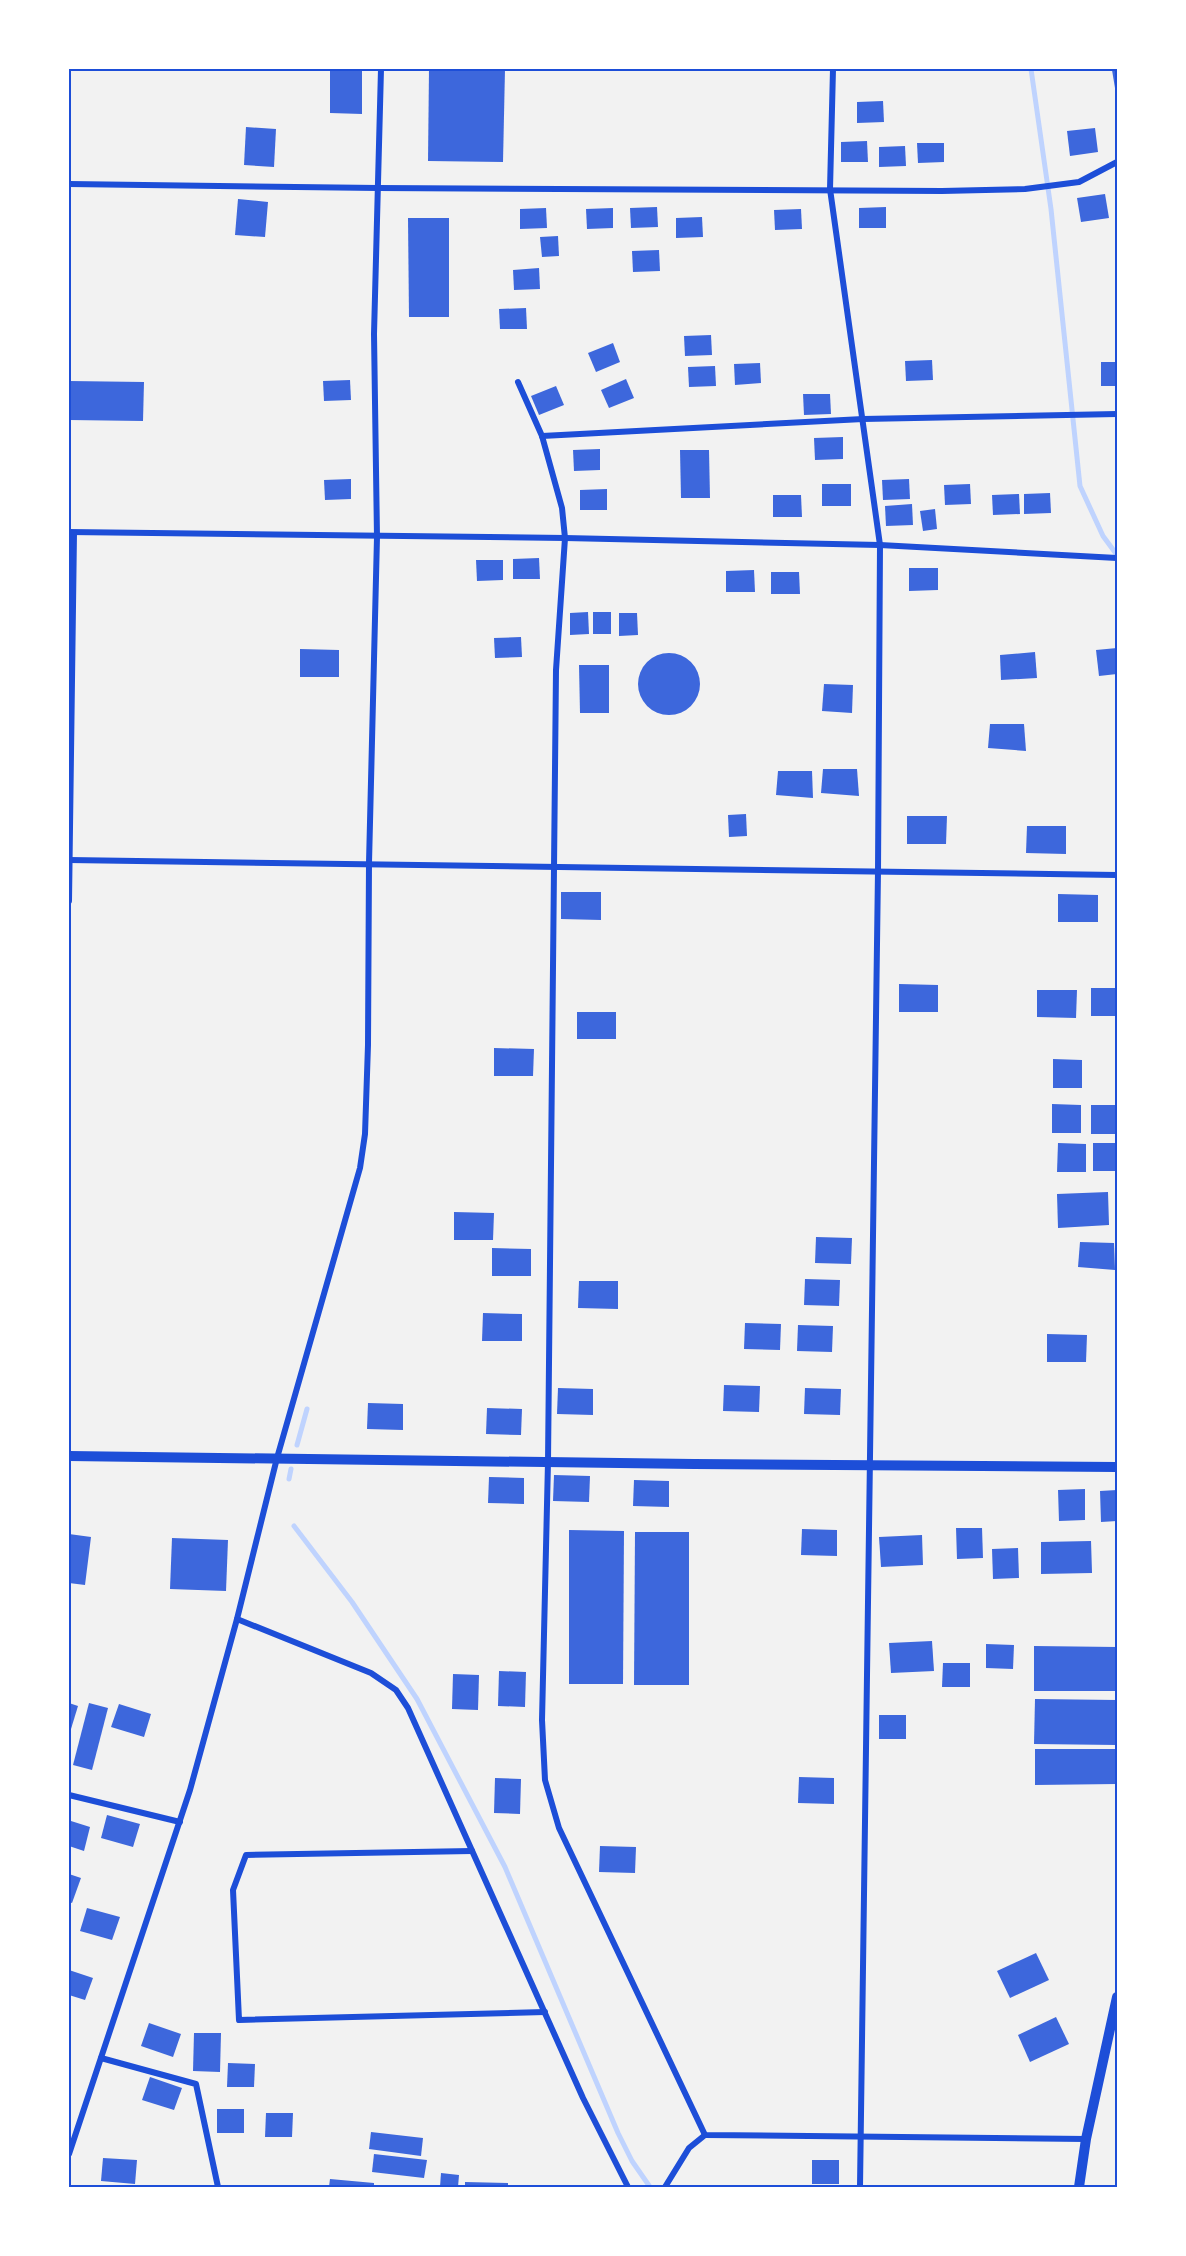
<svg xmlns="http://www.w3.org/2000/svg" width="1186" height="2256" font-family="Arial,sans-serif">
<rect width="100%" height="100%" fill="#f2f2f2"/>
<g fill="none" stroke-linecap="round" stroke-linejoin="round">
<g stroke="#bfd3fe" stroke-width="5">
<polyline points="1031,69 1051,209 1080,486 1103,536 1117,555"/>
<polyline points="297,1445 307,1409"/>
<polyline points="289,1479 291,1469"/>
<polyline points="294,1526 352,1602 417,1699 505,1867 618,2133 632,2161 650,2187"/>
</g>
</g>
<g fill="#3d67dc">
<polygon points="330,69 362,69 362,114 330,113"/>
<polygon points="429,69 505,69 503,162 428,161"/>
<polygon points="1117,69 1117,94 1116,94 1112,70"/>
<polygon points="883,101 884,122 857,123 857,102"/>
<polygon points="246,127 276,129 274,167 244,165"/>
<polygon points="1095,128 1098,152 1070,156 1067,131"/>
<polygon points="867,141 868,162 841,162 841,142"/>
<polygon points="917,143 944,143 944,162 918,163"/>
<polygon points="905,146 906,166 879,167 879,147"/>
<polygon points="1105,194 1109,218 1081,222 1077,198"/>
<polygon points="238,199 268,202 265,237 235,235"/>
<polygon points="657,207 658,227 631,228 630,208"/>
<polygon points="886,207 886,228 859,228 859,208"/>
<polygon points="546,208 547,228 520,229 520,209"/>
<polygon points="613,208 613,228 587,229 586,209"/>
<polygon points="801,209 802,229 775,230 774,210"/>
<polygon points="702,217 703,237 676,238 676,218"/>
<polygon points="408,218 449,218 449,317 409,317"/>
<polygon points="558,236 559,256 542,257 540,237"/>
<polygon points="659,250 660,271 633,272 632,251"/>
<polygon points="539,268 540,289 514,290 513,270"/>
<polygon points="526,308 527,329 500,329 499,309"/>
<polygon points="711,335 712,355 685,356 684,336"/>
<polygon points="613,343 620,362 596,372 588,353"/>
<polygon points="932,360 933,380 906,381 905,361"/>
<rect x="1101" y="362" width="16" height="24"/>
<polygon points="760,363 761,383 735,385 734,364"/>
<polygon points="715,366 716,386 689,387 688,367"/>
<polygon points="626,379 634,398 609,408 601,390"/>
<polygon points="350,380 351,400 324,401 323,381"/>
<polygon points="69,381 144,382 143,421 69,420"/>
<polygon points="556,386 564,405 539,415 531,396"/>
<polygon points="803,394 830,394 831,414 804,415"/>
<polygon points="843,437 843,459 815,460 814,438"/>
<polygon points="600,449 600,470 574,471 573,450"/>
<polygon points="680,450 709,450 710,498 681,498"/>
<polygon points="351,479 351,499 325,500 324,480"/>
<polygon points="909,479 910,499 883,500 882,480"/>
<rect x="822" y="484" width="29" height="22"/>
<polygon points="970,484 971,504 945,505 944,485"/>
<polygon points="607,489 607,510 580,510 580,490"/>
<polygon points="1050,493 1051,513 1024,514 1024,494"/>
<polygon points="1019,494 1020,514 993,515 992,495"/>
<polygon points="773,495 801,495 802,517 773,517"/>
<polygon points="912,504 913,525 886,526 885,506"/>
<polygon points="935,509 937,529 923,531 920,511"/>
<polygon points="539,558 540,579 513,579 513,559"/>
<polygon points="476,560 503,560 503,580 477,581"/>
<polygon points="909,568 938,568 938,590 909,591"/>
<polygon points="754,570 755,592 726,592 726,571"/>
<polygon points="771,572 799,572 800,594 771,594"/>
<polygon points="588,612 589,634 570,635 570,613"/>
<rect x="593" y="612" width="18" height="22"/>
<polygon points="619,613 637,613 638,635 619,636"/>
<polygon points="521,637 522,657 495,658 494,638"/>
<polygon points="1117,648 1117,674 1099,676 1096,650"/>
<polygon points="300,649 339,650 339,677 300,677"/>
<polygon points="1035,652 1037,678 1001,680 1000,655"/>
<circle cx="669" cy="684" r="31"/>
<polygon points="579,665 609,665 609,713 580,713"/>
<polygon points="824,684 853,685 852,713 822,711"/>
<polygon points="990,724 1024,724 1026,751 988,748"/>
<polygon points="823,769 857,769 859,796 821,793"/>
<polygon points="778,771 812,771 813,798 776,795"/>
<polygon points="746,814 747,836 729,837 728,815"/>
<polygon points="907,816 947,816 946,844 907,844"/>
<polygon points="1027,826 1066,826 1066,854 1026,853"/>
<polygon points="561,892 601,892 601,920 561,919"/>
<polygon points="1058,894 1098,895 1098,922 1058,922"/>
<polygon points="899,984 938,985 938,1012 899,1012"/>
<rect x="1091" y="988" width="26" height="28"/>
<polygon points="1037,990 1077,990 1076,1018 1037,1017"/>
<rect x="577" y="1012" width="39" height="27"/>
<polygon points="494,1048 534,1049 533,1076 494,1076"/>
<polygon points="1053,1059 1082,1060 1082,1088 1053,1088"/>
<polygon points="1052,1104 1081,1105 1081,1133 1052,1133"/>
<rect x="1091" y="1105" width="26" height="29"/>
<polygon points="1058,1143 1086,1144 1086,1172 1057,1172"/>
<rect x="1093" y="1143" width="24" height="28"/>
<polygon points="1108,1192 1109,1225 1058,1228 1057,1194"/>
<polygon points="454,1212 494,1213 493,1240 454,1240"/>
<polygon points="816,1237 852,1238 851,1264 815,1263"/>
<polygon points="1080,1242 1114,1243 1115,1270 1078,1267"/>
<polygon points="492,1248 531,1249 531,1276 492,1276"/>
<polygon points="805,1279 840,1280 839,1306 804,1305"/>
<polygon points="579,1281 618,1281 618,1309 578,1308"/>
<polygon points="483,1313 522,1314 522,1341 482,1341"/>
<polygon points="745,1323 781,1324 780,1350 744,1349"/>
<polygon points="798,1325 833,1326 832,1352 797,1351"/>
<polygon points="1047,1334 1087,1335 1086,1362 1047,1362"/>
<polygon points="724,1385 760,1386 759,1412 723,1411"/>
<polygon points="558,1388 593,1389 593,1415 557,1414"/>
<polygon points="805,1388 841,1389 840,1415 804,1414"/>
<polygon points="368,1403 403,1404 403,1430 367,1429"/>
<polygon points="487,1408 522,1409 521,1435 486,1434"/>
<polygon points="554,1475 590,1476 589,1502 553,1501"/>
<polygon points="489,1477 524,1478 524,1504 488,1503"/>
<polygon points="634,1480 669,1481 669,1507 633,1506"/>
<polygon points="1085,1489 1085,1520 1059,1521 1058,1490"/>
<polygon points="1117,1490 1117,1521 1101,1522 1100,1491"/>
<polygon points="956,1528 982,1528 983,1558 957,1559"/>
<polygon points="802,1529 837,1530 837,1556 801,1555"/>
<polygon points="569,1530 624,1531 623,1684 569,1684"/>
<polygon points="635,1532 689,1532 689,1685 634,1685"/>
<polygon points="69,1534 91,1537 85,1585 69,1583"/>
<polygon points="922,1535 923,1565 881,1567 879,1537"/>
<polygon points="172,1538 228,1540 226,1591 170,1589"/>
<polygon points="1091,1541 1092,1573 1041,1574 1041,1542"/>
<polygon points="1018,1548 1019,1578 993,1579 992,1549"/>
<polygon points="932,1641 934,1671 891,1673 889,1643"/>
<polygon points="986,1644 1014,1645 1013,1669 986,1668"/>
<polygon points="1034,1646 1117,1647 1117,1691 1034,1691"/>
<polygon points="943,1663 970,1663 970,1687 942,1687"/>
<polygon points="499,1671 526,1672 525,1707 498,1706"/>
<polygon points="453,1674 479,1675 478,1710 452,1709"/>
<polygon points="1035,1699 1117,1700 1117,1745 1034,1744"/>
<polygon points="69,1703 78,1706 71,1729 69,1728"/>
<polygon points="89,1703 108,1708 92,1770 73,1765"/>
<polygon points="119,1704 151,1714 144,1737 111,1727"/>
<rect x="879" y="1715" width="27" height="24"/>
<polygon points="1035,1749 1117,1749 1117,1784 1035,1785"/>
<polygon points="799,1777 834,1778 834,1804 798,1803"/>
<polygon points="495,1778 521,1779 520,1814 494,1813"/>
<polygon points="107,1815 140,1824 133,1847 101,1838"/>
<polygon points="71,1821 90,1827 84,1851 69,1846"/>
<polygon points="600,1846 636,1847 635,1873 599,1872"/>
<polygon points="69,1874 81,1878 72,1903 69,1902"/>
<polygon points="87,1908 120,1917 112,1940 80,1931"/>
<polygon points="1036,1953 1049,1980 1010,1998 997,1971"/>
<polygon points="69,1970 93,1978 85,2000 69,1995"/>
<polygon points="1056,2017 1069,2044 1030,2062 1018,2035"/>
<polygon points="149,2023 181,2034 173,2057 141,2046"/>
<polygon points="194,2033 221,2033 220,2072 193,2071"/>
<polygon points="228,2063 255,2064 254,2087 227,2087"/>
<polygon points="150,2077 182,2088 174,2110 142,2100"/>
<rect x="217" y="2109" width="27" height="24"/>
<polygon points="266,2113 293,2113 292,2137 265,2137"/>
<polygon points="371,2132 423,2138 421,2156 369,2149"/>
<polygon points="374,2154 427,2160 424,2178 372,2172"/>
<polygon points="103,2158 137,2160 135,2184 101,2181"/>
<rect x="812" y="2160" width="27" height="24"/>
<polygon points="441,2173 459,2175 458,2187 440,2187"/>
<polygon points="330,2179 374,2183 374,2187 329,2187"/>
<polygon points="465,2182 508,2183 508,2187 465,2187"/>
</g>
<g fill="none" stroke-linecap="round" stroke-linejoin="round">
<g stroke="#1d4ed8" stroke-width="6">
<polyline points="833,69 830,189 880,545 878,871 860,2187"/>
<polyline points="69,184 378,188 942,191 1025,189 1079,182 1117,162"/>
<polyline points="518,382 542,436 562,508 565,538 556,670 548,1462 542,1720 545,1780 559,1828 705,2135 1086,2139"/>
<polyline points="542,436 863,419 1117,414"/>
<polyline points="69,532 565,538 880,545 1117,558"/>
<polyline points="69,860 1117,875"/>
<polyline points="69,901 74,533"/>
<polyline points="237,1619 371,1673 396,1690 408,1708 583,2098 628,2187"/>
<polyline points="69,1795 180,1822"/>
<polyline points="472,1851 246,1855 233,1890 239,2020 545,2012"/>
<polyline points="101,2058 196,2084 218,2187"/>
<polyline points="69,2154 190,1790 237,1619 277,1458 360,1168 365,1134 368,1045 369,863 377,537 374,334 381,69"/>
<polyline points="665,2187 689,2148 705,2135"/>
</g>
<g stroke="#1d4ed8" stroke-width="10">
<polyline points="69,1456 694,1464 1117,1467"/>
<polyline points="1079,2187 1086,2139 1117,1997"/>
</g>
</g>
<rect width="1186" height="2256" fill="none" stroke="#ffffff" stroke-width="141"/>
<rect x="70" y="70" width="1046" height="2116" fill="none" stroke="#1d4ed8" stroke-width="2"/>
</svg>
